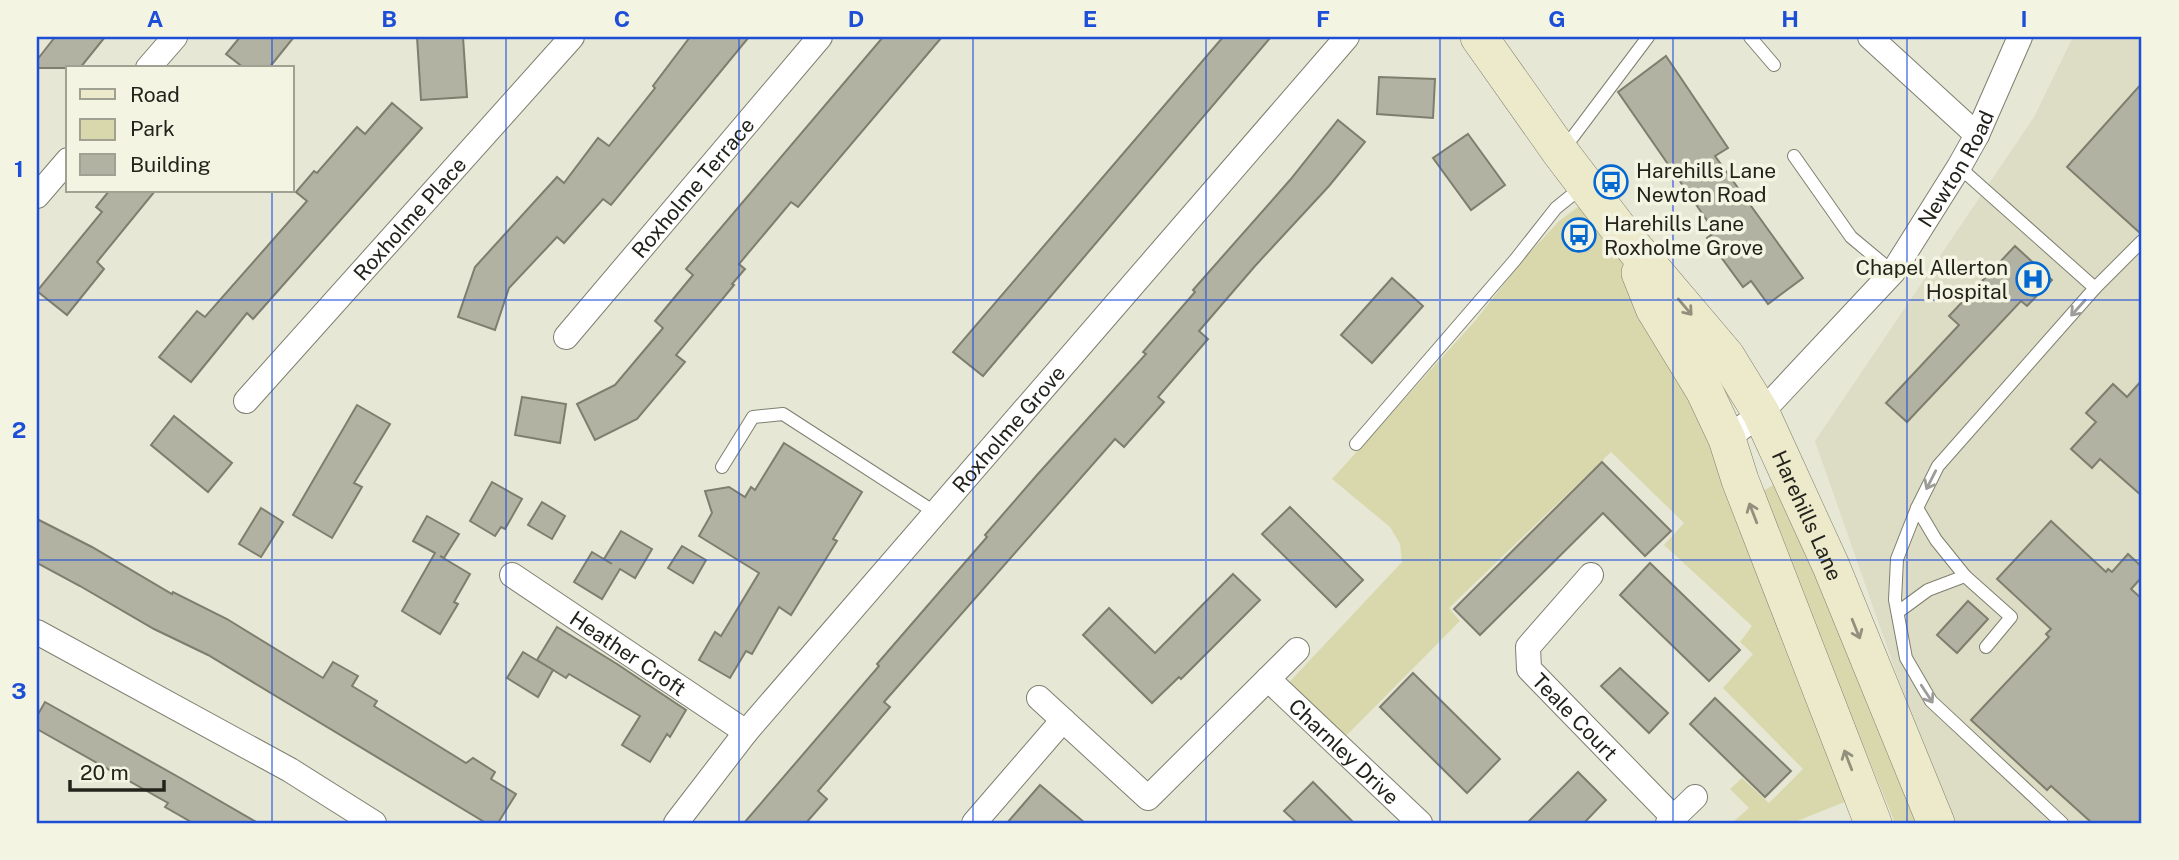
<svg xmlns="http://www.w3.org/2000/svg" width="2179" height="860" font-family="'Public Sans',sans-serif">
<rect width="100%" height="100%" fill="#e7e7d6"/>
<polygon fill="#dddcc4" points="2073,37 2142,37 2142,823 1956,823 1934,781 1815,441 2034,117"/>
<g fill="#d9d8ac">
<polygon points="1593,196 1625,237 1862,795 1792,823 1732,823 1749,808 1730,789 1742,778 1769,803 1803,769 1723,688 1753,654 1740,642 1752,626 1664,545 1684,523 1611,452 1449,608 1460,621 1337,745 1281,691 1402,562 1400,544 1390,527 1332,479 1475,321 1522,261 1559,221"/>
<polygon points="1773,485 1818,581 1922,823 1895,823 1760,493"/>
</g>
<g fill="#b2b2a2" stroke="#7e7e6e" stroke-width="2">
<polygon points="55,37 105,37 80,68 37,68 37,60"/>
<polygon points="240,37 294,37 269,68 244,68 226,54"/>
<polygon points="417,37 463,37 467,97 421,100"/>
<polygon points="690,37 749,37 611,205 603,199 564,243 557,237 509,288 495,330 458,317 475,267 557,177 564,183 598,138 609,146 655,88 653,86"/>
<polygon points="883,37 942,37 798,207 791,202 739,264 745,269 732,284 734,285 676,355 685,362 637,419 595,440 577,404 615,385 663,328 655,321 693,275 686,269"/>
<polygon points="1223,37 1271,37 983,376 953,352"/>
<polygon points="1666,56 1728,148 1715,156 1803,278 1768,304 1751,281 1743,287 1707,238 1715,232 1618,92"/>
<polygon points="1379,77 1435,79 1433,118 1377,114"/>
<polygon points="2142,83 2142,232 2140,233 2067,167"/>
<polygon points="392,103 422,128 253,319 247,313 191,382 159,357 197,311 205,317 307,201 296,192 314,171 317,173 357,127 365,134"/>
<polygon points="1338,120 1365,142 1329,186 1255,266 1199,331 1208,339 1158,397 1164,402 1124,447 1115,439 884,702 890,707 818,791 827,799 806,823 744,823 879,666 877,664 987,537 985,535 1037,475 1146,354 1143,352 1195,292 1193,290 1290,180"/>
<polygon points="1468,134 1505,185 1471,210 1433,158"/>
<polygon points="109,191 155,191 97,262 104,269 67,315 37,291 102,212 96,207"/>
<polygon points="2015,246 2052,280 2027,306 2021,301 1907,422 1886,403 1959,325 1949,316"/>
<polygon points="1392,278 1423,306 1372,363 1341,335"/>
<polygon points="2142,380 2142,496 2100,459 2092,468 2071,449 2096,422 2086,413 2113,384 2127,397"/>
<polygon points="522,397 566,404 560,443 515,435"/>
<polygon points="357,405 390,424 354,483 362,487 332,538 293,515"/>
<polygon points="174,416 232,463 208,492 151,445"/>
<polygon points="784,443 862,492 833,539 837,541 791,615 779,607 752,654 746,651 730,678 699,660 715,632 721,636 759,573 699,536 712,513 705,491 729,487 745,497 751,487 755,490"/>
<polygon points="1602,462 1671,531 1645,556 1603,513 1480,635 1454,609"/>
<polygon points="492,482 522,499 505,529 501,527 495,536 470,521"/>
<polygon points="542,502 565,516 552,539 528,525"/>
<polygon points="1290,507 1363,580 1336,607 1262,534"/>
<polygon points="261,508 283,522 261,557 239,544"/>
<polygon points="427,516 459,534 444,558 440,556 470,574 454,602 458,604 440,634 402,611 435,553 413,541"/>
<polygon points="37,519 92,547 172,594 173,592 227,619 323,678 333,662 358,676 352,686 377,701 374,706 466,763 473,758 495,772 491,779 516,794 498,823 486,823 208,655 154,629 80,586 37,563"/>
<polygon points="2051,521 2106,572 2108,569 2112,572 2128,554 2142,567 2142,577 2131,589 2142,599 2142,823 2092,823 2051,786 2047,790 1971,720 2049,637 2046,634 2051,629 1997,579"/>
<polygon points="621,531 652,549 635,578 620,569 602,599 574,582 592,552 612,564 604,559"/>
<polygon points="682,546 706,560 693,583 668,568"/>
<polygon points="1650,563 1740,650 1709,681 1620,595"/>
<polygon points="1233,574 1260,600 1181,679 1179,677 1152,703 1083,635 1109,608 1155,653"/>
<polygon points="1968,601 1988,619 1957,653 1937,635"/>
<polygon points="557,627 617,664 686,710 670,737 667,734 650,762 622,745 640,716 569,674 566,678 537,660"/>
<polygon points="523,652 553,670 538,697 507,678"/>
<polygon points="1620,668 1668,713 1649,733 1601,686"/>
<polygon points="1413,673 1500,759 1467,793 1380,707"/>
<polygon points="1715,698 1791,771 1765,797 1690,724"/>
<polygon points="45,702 182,779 258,823 193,823 165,807 168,803 37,729 37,716"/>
<polygon points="1578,772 1606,800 1584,823 1527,823"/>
<polygon points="1313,782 1354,823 1297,823 1284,811"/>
<polygon points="1040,785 1085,823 1007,823"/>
</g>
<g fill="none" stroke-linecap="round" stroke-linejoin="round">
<defs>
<g id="service">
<polyline points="1750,37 1774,65"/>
<polyline points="1563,150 1648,37"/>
<polyline points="1794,156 1851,237 1893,272"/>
<polyline points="1959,167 2095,288"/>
<polyline points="1356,444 1515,260 1556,208 1582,187"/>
<polyline points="722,467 753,417 783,414 936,513"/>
<polyline points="1917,508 1936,540 1965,576 2011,617 1986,647"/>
<polyline points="1898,612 1928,590 1965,576"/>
<polyline points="2062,823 1931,701 1906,658 1895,600 1897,559 1917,508 1938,466 2095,288 2142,241"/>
</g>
<g id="minor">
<polyline points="1870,37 1977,135"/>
<polyline points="148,68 175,37"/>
<polyline points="37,196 68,160"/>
<path id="s1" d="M566,337L820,37"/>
<path id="s2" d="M246,401L572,37"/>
<path id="s3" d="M1727,439L1761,413L1893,272L1959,167L1977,135L2020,37"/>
<path id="s4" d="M512,575L746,732"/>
<path id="s5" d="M1591,575L1528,647L1529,669L1674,818"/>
<polyline points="37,632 290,770 374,823"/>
<path id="s6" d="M1268,679L1420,823"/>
<polyline points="1039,698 1148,798 1297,650"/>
<path id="s7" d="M676,823L746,732L1347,37"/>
<polyline points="974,823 1063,720"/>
<polyline points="1668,823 1695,797"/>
</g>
<g id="secondary">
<path id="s8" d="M1479,37L1561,153L1625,237L1726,356L1761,413L1831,566L1936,823"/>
<polyline points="1640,273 1654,308 1704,390 1727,439 1740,480 1873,823"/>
</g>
</defs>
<use href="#service" stroke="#7f7f70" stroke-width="14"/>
<use href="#minor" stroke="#7f7f70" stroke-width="26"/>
<use href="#secondary" stroke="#7f7f70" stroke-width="38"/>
<use href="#service" stroke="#fff" stroke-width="12"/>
<use href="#minor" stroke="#fff" stroke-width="24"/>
<use href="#secondary" stroke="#eceacb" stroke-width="37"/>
</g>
<defs><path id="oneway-shaft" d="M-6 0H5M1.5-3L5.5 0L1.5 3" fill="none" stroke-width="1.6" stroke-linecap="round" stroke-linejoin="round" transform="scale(1.75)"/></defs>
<g stroke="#92907c">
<use href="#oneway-shaft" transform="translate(1685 307) rotate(50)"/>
<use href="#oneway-shaft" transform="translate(1753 513) rotate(-111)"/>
<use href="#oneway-shaft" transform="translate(1856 629) rotate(68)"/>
<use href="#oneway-shaft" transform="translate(1848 760) rotate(-111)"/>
</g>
<g stroke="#9c9c99">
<use href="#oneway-shaft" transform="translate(2078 308) rotate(132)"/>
<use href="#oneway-shaft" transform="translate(1931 480) rotate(117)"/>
<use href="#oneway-shaft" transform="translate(1927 694) rotate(57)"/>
</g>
<path fill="none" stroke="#1d4ed8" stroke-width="2" stroke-opacity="0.55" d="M272,37V68M506,37V823M739,37V823M973,37V823M1206,37V823M1440,37V823M1673,37V823M1907,37V823M272,191V823M37,300H2142M37,560H2142"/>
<defs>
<symbol id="bus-ring" viewBox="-11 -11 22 22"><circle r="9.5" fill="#f4f4e3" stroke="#0368d1" stroke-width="1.5"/><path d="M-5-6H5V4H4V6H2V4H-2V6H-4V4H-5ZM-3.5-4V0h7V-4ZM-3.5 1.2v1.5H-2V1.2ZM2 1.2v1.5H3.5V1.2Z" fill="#0368d1"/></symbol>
<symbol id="hospital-ring" viewBox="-11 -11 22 22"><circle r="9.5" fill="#f4f4e3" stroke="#0368d1" stroke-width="1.5"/><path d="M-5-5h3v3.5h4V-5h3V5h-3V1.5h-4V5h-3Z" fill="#0368d1"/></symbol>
</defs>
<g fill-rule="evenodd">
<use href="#bus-ring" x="1592" y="163" width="38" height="38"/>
<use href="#bus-ring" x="1560" y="216" width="38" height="38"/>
<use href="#hospital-ring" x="2014" y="260" width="38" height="38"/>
</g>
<g text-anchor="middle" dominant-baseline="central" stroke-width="7" stroke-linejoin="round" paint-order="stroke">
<g font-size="21" fill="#23231c" stroke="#f4f4e3">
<text stroke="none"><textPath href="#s3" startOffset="357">Newton Road</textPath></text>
<text stroke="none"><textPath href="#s1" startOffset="196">Roxholme Terrace</textPath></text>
<text stroke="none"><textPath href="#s2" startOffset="245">Roxholme Place</textPath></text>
<text stroke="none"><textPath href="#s7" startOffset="516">Roxholme Grove</textPath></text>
<text stroke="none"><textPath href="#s8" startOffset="583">Harehills Lane</textPath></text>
<text stroke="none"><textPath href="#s4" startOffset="140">Heather Croft</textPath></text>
<text stroke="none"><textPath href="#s5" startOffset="184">Teale Court</textPath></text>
<text stroke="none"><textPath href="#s6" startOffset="105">Charnley Drive</textPath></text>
</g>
<g font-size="21" fill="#23231c" stroke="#f4f4e3" text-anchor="start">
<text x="1636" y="170">Harehills Lane<tspan x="1636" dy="24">Newton Road</tspan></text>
<text x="1604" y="223">Harehills Lane<tspan x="1604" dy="24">Roxholme Grove</tspan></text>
<text x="2008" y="267" text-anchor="end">Chapel Allerton<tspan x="2008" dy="24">Hospital</tspan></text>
</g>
</g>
<rect width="2179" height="860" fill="none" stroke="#f4f4e3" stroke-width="77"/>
<rect x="66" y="66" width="228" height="126" fill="#f4f4e3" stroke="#a0a093" stroke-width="2"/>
<rect x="80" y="89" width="35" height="10" fill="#eceacb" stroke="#a0a093" stroke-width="2"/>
<text x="130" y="102" font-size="21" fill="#23231c">Road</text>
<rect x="80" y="119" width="35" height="21" fill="#d9d8ac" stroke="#a0a093" stroke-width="2"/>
<text x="130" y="136" font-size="21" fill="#23231c">Park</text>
<rect x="80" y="154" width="35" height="21" fill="#b2b2a2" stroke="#a0a093" stroke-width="2"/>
<text x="130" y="172" font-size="21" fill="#23231c">Building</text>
<path d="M70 780v10h94v-10" fill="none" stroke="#23231c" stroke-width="3.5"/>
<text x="80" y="780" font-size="21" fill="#23231c" stroke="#f4f4e3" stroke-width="5" paint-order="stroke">20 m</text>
<rect x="38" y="38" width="2102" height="784" fill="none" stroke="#1d4ed8" stroke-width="2.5"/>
<g font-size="23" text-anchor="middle" font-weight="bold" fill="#1d4ed8">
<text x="155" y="27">A</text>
<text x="389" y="27">B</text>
<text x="622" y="27">C</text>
<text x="856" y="27">D</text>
<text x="1090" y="27">E</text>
<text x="1323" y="27">F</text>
<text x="1557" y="27">G</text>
<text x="1790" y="27">H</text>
<text x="2024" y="27">I</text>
<text x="19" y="177">1</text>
<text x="19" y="438">2</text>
<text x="19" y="699">3</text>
</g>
</svg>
